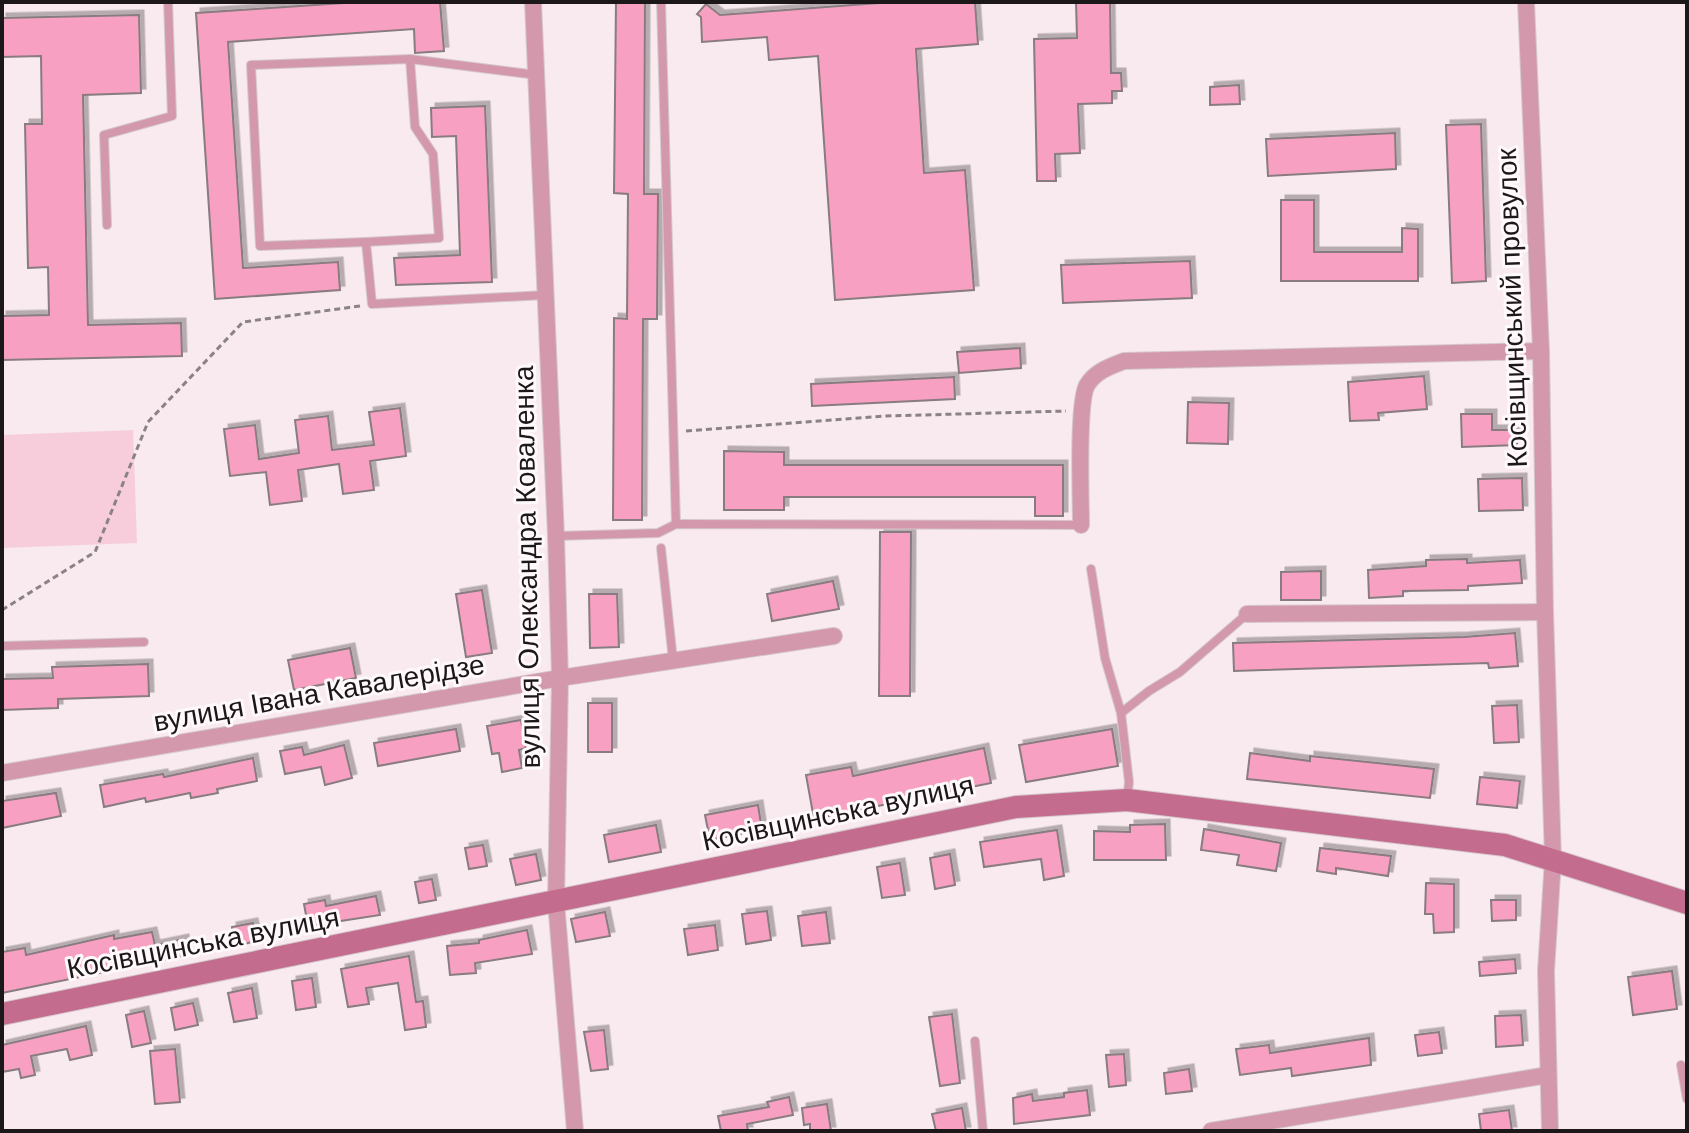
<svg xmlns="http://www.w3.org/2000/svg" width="1689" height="1133" font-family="Helvetica,sans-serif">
<defs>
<filter id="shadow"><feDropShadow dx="4.5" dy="-4.5" stdDeviation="0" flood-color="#0004"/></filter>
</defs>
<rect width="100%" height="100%" fill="#f8eaee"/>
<polygon fill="#f8cddb" points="133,430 137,543 2,548 2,435"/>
<g fill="#f8a0c1" stroke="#887c80" stroke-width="2" filter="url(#shadow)">
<polygon points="359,2 440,2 444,51 415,53 414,29 228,42 243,268 338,262 340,290 215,299 196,13"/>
<polygon points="616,2 645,2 644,194 658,194 657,319 643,319 642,520 613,520 614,318 627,319 628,194 614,193"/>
<polygon points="893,2 975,2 978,44 916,49 924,173 965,170 974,290 835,300 818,56 769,60 767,37 702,42 701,17 697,14 706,4 720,15"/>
<polygon points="1076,2 1110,2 1111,73 1121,73 1122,91 1112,91 1112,103 1078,104 1080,153 1055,154 1056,181 1037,181 1034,39 1077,38"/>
<polygon points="139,15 141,93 83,95 88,325 181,323 182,356 2,360 2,316 49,315 48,267 28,268 25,124 42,124 41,56 2,57 2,18"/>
<polygon points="1239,85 1240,104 1210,105 1210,87"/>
<polygon points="485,106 492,282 396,285 394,258 460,255 456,136 432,137 431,108"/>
<polygon points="1481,124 1486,281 1452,283 1446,125"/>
<polygon points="1395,133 1396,169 1268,176 1266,139"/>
<polygon points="1281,200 1314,200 1314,252 1402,252 1402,228 1418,229 1418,281 1281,281"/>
<polygon points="1190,261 1192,298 1063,303 1061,265"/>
<polygon points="1020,348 1021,368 959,373 957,352"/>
<polygon points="1424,376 1427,409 1378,413 1379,420 1350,421 1348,382"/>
<polygon points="954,377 955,399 812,406 811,384"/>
<polygon points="1188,402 1229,403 1228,444 1187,443"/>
<polygon points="400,408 406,456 370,461 374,490 343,494 339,464 298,470 302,501 270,505 266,472 230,476 224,429 255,425 259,459 299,453 295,420 328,416 332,450 374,445 369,412"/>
<polygon points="1461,414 1492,414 1492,430 1517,430 1517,445 1462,447"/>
<polygon points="724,451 784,452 784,465 1063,465 1063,516 1035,516 1035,497 784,497 784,510 724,510"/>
<polygon points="1522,478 1523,510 1479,511 1478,479"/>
<polygon points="880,532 911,532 910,696 879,696"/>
<polygon points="1467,559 1467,563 1520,560 1522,583 1468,586 1468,590 1403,591 1403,596 1369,598 1368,570 1426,566 1426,560"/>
<polygon points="1321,571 1321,600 1281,600 1281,572"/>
<polygon points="833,581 839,609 772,621 767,594"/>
<polygon points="482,590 492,653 466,657 456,594"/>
<polygon points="589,594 617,594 619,647 590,648"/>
<polygon points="1515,633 1518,666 1489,668 1488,663 1234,671 1233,643 1464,637"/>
<polygon points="350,648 356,678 294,690 288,660"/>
<polygon points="148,664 149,696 58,699 58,708 2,710 2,679 53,678 52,667"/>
<rect x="588" y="703" width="24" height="49"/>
<polygon points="1517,705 1519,742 1494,743 1492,706"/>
<polygon points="521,720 526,748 519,750 522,768 502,772 499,753 492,754 487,726"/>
<polygon points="456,729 460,751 378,766 374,743"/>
<polygon points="1112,729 1118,766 1026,782 1019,745"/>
<polygon points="344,745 352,778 325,785 321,767 285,774 280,751 302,747 304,755"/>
<polygon points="984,748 991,783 814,819 806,775 851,767 853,776"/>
<polygon points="1250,753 1310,761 1310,756 1434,769 1430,798 1247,779"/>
<polygon points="253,758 257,781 217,789 218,793 191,798 190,793 146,802 145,798 104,807 100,785 163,774 164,777"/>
<polygon points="1480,777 1520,781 1517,808 1477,804"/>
<polygon points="56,793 61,816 2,828 2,801"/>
<polygon points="758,805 762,830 710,840 705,815"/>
<polygon points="1165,824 1166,860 1094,860 1094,831 1130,832 1130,825"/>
<polygon points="656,825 661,852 609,862 604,835"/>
<polygon points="1204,829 1281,843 1276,871 1237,865 1239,855 1201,850"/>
<polygon points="1057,830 1064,876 1044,880 1041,859 984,867 980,842"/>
<polygon points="483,845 487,866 469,869 465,848"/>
<polygon points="1320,848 1391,856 1388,876 1336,868 1336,874 1317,871"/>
<polygon points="536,854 541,880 516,885 510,859"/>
<polygon points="950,854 955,885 935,889 930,858"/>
<polygon points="900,863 905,895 882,898 877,867"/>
<polygon points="432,879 436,900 419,903 415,882"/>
<polygon points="1426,883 1454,884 1454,932 1434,933 1433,914 1425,914"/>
<polygon points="376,896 380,915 308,926 304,904 325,900 326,906"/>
<polygon points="1491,900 1516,900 1516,920 1492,921"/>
<polygon points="767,911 771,940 746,944 742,914"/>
<polygon points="605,912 610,936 576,942 571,919"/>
<polygon points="826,912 830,943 802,946 798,916"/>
<polygon points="253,923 257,941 235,946 232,927"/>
<polygon points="715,925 718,950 688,955 684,929"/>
<polygon points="527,930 532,954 475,963 476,973 450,975 447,946 479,943 479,940"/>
<polygon points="152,932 155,945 184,939 187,955 2,993 2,952 25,948 26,955 114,935 114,939"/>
<polygon points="409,956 416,1002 423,1001 426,1027 405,1030 398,983 366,988 369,1004 348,1007 341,969"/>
<polygon points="1515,959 1516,973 1480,976 1479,962"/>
<polygon points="1672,971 1677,1009 1633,1015 1628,977"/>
<polygon points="312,978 316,1007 296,1010 292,981"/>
<polygon points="252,988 257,1018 234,1022 228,993"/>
<polygon points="193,1003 198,1025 175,1030 171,1008"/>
<polygon points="144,1011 151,1043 132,1047 126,1015"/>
<polygon points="952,1014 960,1083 940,1086 929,1017"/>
<polygon points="1521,1015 1523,1045 1496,1047 1495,1016"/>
<polygon points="86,1026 92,1055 70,1060 67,1049 31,1056 35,1075 21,1078 19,1069 2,1072 2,1045"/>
<polygon points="604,1030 608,1069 591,1071 584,1032"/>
<polygon points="1439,1032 1442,1053 1418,1056 1415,1035"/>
<polygon points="1369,1038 1371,1065 1292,1076 1291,1068 1240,1075 1236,1049 1269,1045 1270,1053"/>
<polygon points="175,1049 180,1102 155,1104 150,1051"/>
<polygon points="1124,1054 1126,1085 1109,1087 1106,1055"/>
<polygon points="1189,1069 1192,1091 1166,1094 1164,1073"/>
<polygon points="1087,1090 1090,1115 1014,1124 1013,1098 1032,1094 1033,1101 1064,1097 1064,1093"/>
<polygon points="789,1097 793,1115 747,1124 748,1131 721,1131 718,1116 769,1107 767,1102"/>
<polygon points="827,1104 831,1131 810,1131 810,1124 804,1125 802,1108"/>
<polygon points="962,1108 966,1131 936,1131 932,1114"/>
<polygon points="1509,1110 1512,1131 1481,1131 1479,1114"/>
</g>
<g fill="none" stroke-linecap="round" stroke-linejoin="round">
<defs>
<g id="lane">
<polyline points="661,2 676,524"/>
<polyline points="537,75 410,59 251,65 260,246 366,242 372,304 545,295"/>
<polyline points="107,225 104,135 172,116 168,2"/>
<polyline points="366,242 439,238 433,154 415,127 410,59"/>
<polyline points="556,536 658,533 676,524 1081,525"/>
<polyline points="661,548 673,660"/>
<polyline points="1091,569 1105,658 1121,713"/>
<polyline points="2,646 144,642"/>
<polyline points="1127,800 1129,782 1121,713 1149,691 1180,672 1247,614"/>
<polyline points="975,1041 983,1131"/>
<polyline points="1681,1065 1687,1099"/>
</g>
<g id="street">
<polyline points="533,2 556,536 560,678 556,902 575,1131"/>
<polyline points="1526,2 1541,351 1545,612 1553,859 1546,971 1550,1131"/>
<path d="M1081,525C1081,499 1077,403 1087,385C1096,371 1109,367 1124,361L1541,351"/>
<polyline points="1247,614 1545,612"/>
<polyline points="2,773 560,678 834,636"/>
<polyline points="1211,1131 1548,1075"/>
</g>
<polyline id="secondary" points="2,1014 1016,807 1127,800 1505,845 1687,903"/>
</defs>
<use href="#lane" stroke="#d5c8cc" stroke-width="10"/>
<use href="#street" stroke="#d5c8cc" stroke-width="18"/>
<use href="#secondary" stroke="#d5c8cc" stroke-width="24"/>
<g stroke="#8b8285" stroke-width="3" stroke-dasharray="6 4" stroke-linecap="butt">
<polyline points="686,431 886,416 1066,411"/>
<polyline points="2,610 95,552 148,422 243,322 360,306"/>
</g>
<use href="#lane" stroke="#d498ad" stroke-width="8"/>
<use href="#street" stroke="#d498ad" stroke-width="16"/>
<use href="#secondary" stroke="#c36c8e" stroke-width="22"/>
</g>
<g text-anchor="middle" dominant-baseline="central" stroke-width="6" stroke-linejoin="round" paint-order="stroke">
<g font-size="28" fill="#1c1819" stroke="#fff9fb">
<text transform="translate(1512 308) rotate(-92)">Косівщинський провулок</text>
<text transform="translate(527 567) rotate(-91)">вулиця Олександра Коваленка</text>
<text transform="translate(319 693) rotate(-10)">вулиця Івана Кавалерідзе</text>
<text transform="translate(838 813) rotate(-12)">Косівщинська вулиця</text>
<text transform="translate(203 943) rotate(-11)">Косівщинська вулиця</text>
</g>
</g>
<rect width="1689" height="1133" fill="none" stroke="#1c1819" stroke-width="8"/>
</svg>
